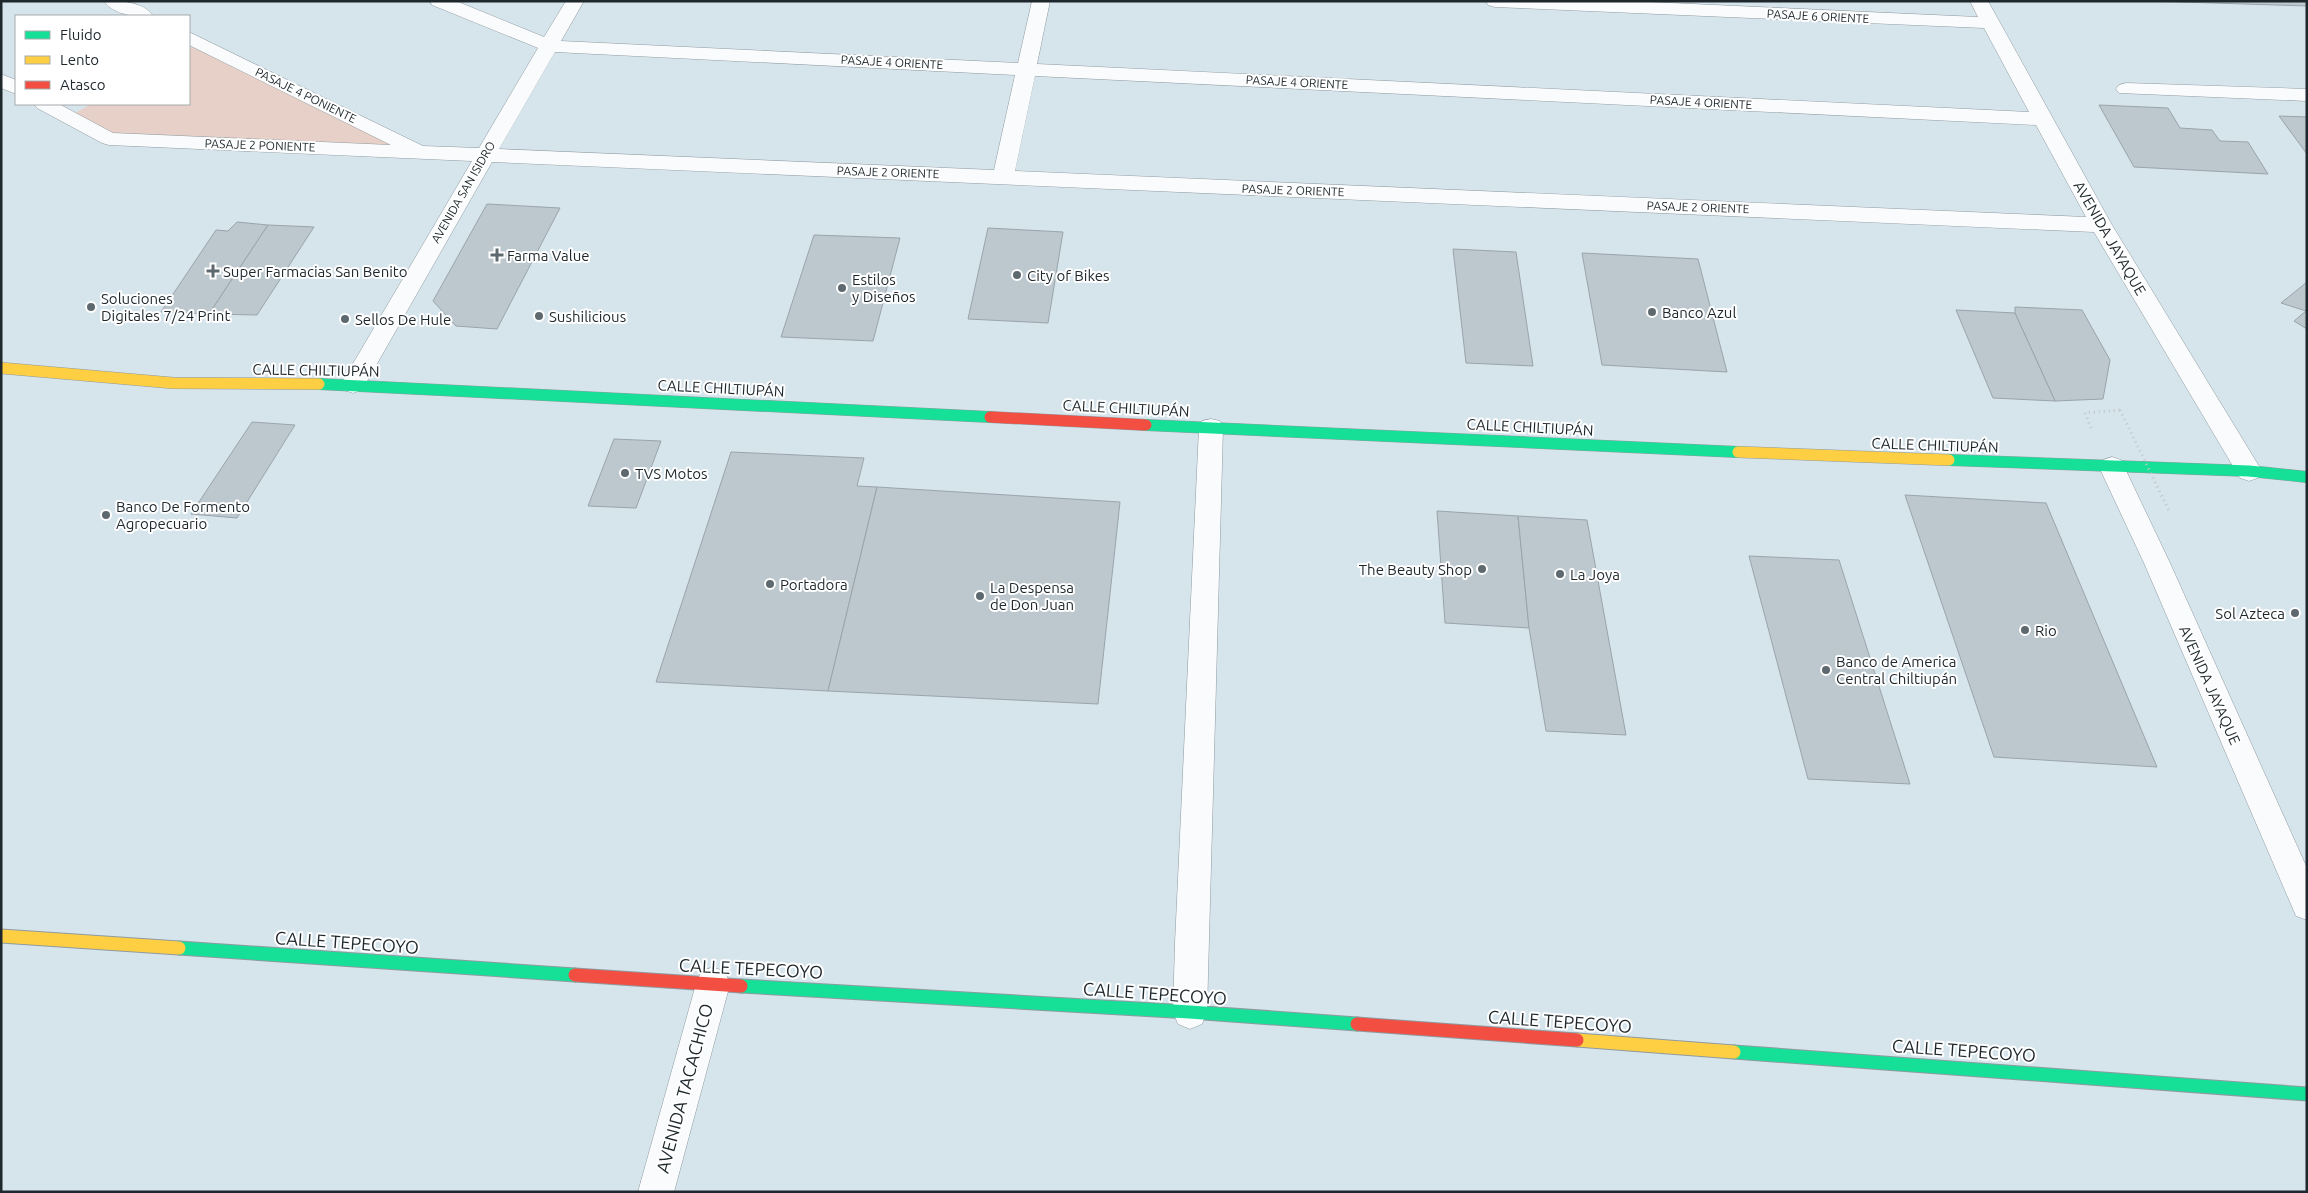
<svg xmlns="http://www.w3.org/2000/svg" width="2308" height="1193" font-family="Ubuntu,sans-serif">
<rect width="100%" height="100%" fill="#d6e4ec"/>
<polygon fill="#e6d0c7" points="199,43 423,152 109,139 68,117 91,104 189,104 189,49"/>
<g fill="#bcc7ce" stroke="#9aa4aa">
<polygon points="2149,1 2307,1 2307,6"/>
<polygon points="2099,105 2168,108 2180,128 2212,130 2220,141 2248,142 2268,174 2134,167"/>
<polygon points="2279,116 2307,117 2307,154"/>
<polygon points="487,204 560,208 497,329 456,326 433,301"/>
<polygon points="237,222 268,225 209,314 161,312 216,230 228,231"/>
<polygon points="268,225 314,227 257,315 209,314"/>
<polygon points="988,228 1063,232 1048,323 968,319"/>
<polygon points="814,235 900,238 873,341 781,337"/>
<polygon points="1453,249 1516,252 1533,366 1466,363"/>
<polygon points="1582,253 1698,259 1727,372 1602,365"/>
<polygon points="2307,282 2307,329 2294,321 2306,311 2281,303"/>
<polygon points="2015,307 2082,310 2110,360 2103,399 2055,401 2015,313"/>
<polygon points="1956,310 2015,313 2055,401 1993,398"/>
<polygon points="252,422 295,425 237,518 191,514"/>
<polygon points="614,439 661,441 636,508 588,506"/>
<polygon points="731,452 864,458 857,486 877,487 828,691 656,682"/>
<polygon points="877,487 1120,502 1098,704 828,691"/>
<polygon points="1905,495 2046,503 2157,767 1994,757"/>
<polygon points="1437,511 1518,516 1529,628 1445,623"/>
<polygon points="1518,516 1587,520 1626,735 1546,731 1529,628"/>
<polygon points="1749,556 1839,560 1910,784 1808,779"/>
</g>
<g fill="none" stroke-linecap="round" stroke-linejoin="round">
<defs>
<g id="lane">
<polygon points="2126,83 2307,89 2307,101 2119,93 2116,89 2119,85"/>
<polygon points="1211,419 1220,421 1223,428 1207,1012 1202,1024 1190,1029 1178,1024 1173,1012 1175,943 1199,428 1202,421"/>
</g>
<g id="street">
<path d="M104,1C120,1 143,1 153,16C138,17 114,16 104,1Z"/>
<path d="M430,1H456L544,37L566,1H584L561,41L1018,63L1032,1H1050L1037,64L2029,112L1984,28L1495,7L1488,5L1486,1H1627L1978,17L1970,1H1988L2112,225L2262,471L2258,478L2249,481L2240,478L2094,232L492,162L362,390L353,393L344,390L341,384L472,161L109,145L102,143L37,108L34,104H59L113,133L391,145L189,45V32L423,146L479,148L538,48L432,5ZM555,52L1015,75L994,170L499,149ZM1035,76L2036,125L2086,217L1015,171Z"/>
<polygon points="1,74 16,80 16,94 1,88"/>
<polygon points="2112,457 2121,460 2170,563 2307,868 2307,920 2296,916 2144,563 2099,467 2103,460"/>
<polygon points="713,967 725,972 730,984 674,1192 638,1192 696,984 701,972"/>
</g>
<g id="fast-far1">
<polyline points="319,384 990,417"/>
<polyline points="1146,425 1738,452"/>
<polyline points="1949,460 2249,471 2307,477"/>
</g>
<g id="fast">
<polyline points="179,948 575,975"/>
<polyline points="741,986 1190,1012 1357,1024"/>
<polyline points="1734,1052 2307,1094"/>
</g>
<g id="slow-far1">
<polyline points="1,368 173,383 319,384"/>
<polyline points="1738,452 1949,460"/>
</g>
<g id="slow">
<polyline points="1,936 179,948"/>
<polyline points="1577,1040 1734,1052"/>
</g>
<polyline id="jam-far1" points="990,417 1146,425"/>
<g id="jam">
<polyline points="575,975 741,986"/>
<polyline points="1357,1024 1577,1040"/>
</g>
</defs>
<use href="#lane" stroke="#8f9aa0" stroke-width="1"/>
<use href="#street" stroke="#8f9aa0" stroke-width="1"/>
<use href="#fast-far1" stroke="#8f9aa0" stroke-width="12"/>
<use href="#fast" stroke="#8f9aa0" stroke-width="15"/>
<use href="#slow-far1" stroke="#8f9aa0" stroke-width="12"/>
<use href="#slow" stroke="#8f9aa0" stroke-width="15"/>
<use href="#jam-far1" stroke="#8f9aa0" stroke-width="12"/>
<use href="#jam" stroke="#8f9aa0" stroke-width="15"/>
<polyline stroke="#c2c6c8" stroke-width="3" stroke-dasharray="1 4" stroke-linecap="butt" points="2091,428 2085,413 2120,410"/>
<use href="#lane" fill="#f9fbfc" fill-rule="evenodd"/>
<use href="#street" fill="#f9fbfc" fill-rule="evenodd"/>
<use href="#fast-far1" stroke="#16e098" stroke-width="11"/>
<use href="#fast" stroke="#16e098" stroke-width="13"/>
<use href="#slow-far1" stroke="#ffcf43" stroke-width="11"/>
<use href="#slow" stroke="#ffcf43" stroke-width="13"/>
<use href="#jam-far1" stroke="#f24e42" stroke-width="11"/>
<use href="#jam" stroke="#f24e42" stroke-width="13"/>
<polyline stroke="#c2c6c8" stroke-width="3" stroke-dasharray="1 4" stroke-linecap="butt" points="2120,410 2170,513"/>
</g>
<g fill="#5e696f" stroke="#fff" stroke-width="2">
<path d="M494.5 247.5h5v5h5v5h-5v5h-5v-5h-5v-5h5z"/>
<path d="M210.5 263.5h5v5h5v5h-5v5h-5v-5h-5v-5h5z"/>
<circle cx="1017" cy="275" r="5"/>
<circle cx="842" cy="288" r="5"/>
<circle cx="91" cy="307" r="5"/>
<circle cx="1652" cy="312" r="5"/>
<circle cx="539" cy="316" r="5"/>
<circle cx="345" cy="319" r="5"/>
<circle cx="625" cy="473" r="5"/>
<circle cx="106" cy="515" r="5"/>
<circle cx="1482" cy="569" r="5"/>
<circle cx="1560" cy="574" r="5"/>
<circle cx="770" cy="584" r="5"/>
<circle cx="980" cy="596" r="5"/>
<circle cx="2295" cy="613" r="5"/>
<circle cx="2025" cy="630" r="5"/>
<circle cx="1826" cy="670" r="5"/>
</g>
<g text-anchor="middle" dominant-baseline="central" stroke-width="4" stroke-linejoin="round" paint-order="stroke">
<g font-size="12" fill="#1d272c" stroke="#fff">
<text transform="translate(1818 16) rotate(3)">PASAJE 6 ORIENTE</text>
<text transform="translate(892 62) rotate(3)">PASAJE 4 ORIENTE</text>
<text transform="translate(1297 82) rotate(3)">PASAJE 4 ORIENTE</text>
<text transform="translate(306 95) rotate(26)">PASAJE 4 PONIENTE</text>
<text transform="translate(1701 102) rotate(3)">PASAJE 4 ORIENTE</text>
<text transform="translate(260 145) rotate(2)">PASAJE 2 PONIENTE</text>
<text transform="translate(888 172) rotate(2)">PASAJE 2 ORIENTE</text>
<text transform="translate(1293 190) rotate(2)">PASAJE 2 ORIENTE</text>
<text transform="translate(463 192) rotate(-60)">AVENIDA SAN ISIDRO</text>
<text transform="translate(1698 207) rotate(2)">PASAJE 2 ORIENTE</text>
</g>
<g font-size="15" fill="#1d272c" stroke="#fff">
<text transform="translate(2110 238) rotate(60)">AVENIDA JAYAQUE</text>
<text transform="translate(316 370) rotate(1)">CALLE CHILTIUPÁN</text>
<text transform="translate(721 388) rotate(3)">CALLE CHILTIUPÁN</text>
<text transform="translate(1126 408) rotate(3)">CALLE CHILTIUPÁN</text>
<text transform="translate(1530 427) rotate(3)">CALLE CHILTIUPÁN</text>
<text transform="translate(1935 445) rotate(2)">CALLE CHILTIUPÁN</text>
<text transform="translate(2210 685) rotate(66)">AVENIDA JAYAQUE</text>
</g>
<g font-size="15" fill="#1d272c" stroke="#fff" text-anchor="start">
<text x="507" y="255">Farma Value</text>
<text x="223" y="271">Super Farmacias San Benito</text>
<text x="1027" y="275">City of Bikes</text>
<text x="852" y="279">Estilos<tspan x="852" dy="17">y Diseños</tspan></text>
<text x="101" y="298">Soluciones<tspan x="101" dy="17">Digitales 7/24 Print</tspan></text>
<text x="1662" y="312">Banco Azul</text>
<text x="549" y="316">Sushilicious</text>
<text x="355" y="319">Sellos De Hule</text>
<text x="635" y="473">TVS Motos</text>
<text x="116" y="506">Banco De Formento<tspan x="116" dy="17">Agropecuario</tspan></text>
<text x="1472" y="569" text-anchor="end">The Beauty Shop</text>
<text x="1570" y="574">La Joya</text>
<text x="780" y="584">Portadora</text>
<text x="990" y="587">La Despensa<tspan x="990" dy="17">de Don Juan</tspan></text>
<text x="2285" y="613" text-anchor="end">Sol Azteca</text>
<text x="2035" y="630">Rio</text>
<text x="1836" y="661">Banco de America<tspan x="1836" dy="17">Central Chiltiupán</tspan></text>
</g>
<g font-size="18" fill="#1d272c" stroke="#fff">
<text transform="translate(347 942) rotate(4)">CALLE TEPECOYO</text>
<text transform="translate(751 968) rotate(3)">CALLE TEPECOYO</text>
<text transform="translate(1155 993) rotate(4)">CALLE TEPECOYO</text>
<text transform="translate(1560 1021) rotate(4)">CALLE TEPECOYO</text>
<text transform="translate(1964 1050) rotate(4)">CALLE TEPECOYO</text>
<text transform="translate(684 1088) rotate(-75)">AVENIDA TACACHICO</text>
</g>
</g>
<rect width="2308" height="1193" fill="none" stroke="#1d272c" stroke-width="5"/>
<rect x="15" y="15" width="175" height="90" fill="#ffffff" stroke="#a5a9ab"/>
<rect x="25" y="31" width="25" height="8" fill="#16e098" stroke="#a5a9ab"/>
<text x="60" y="40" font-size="15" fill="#1d272c">Fluido</text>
<rect x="25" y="56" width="25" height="8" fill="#ffcf43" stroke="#a5a9ab"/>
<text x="60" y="65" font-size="15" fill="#1d272c">Lento</text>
<rect x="25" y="81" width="25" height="8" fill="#f24e42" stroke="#a5a9ab"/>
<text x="60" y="90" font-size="15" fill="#1d272c">Atasco</text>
</svg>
